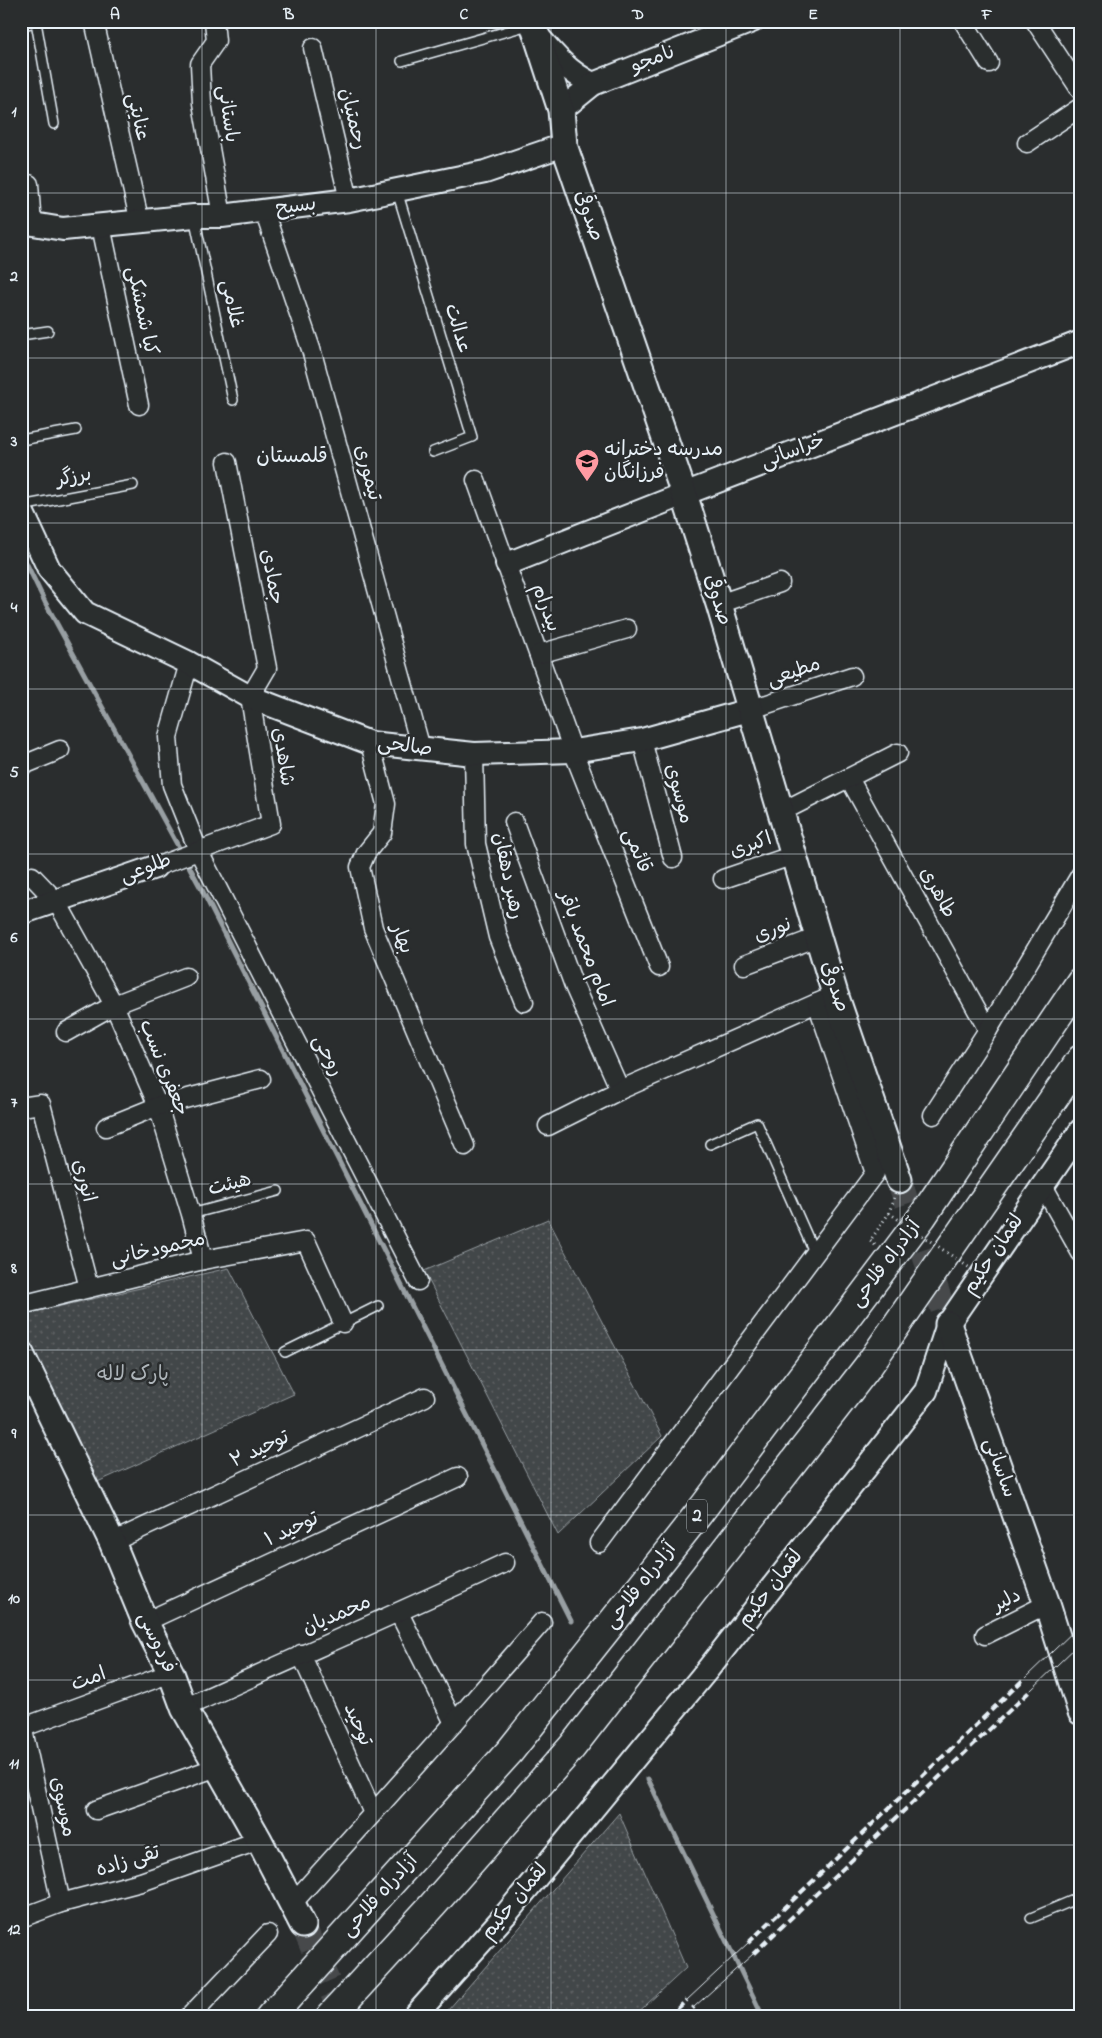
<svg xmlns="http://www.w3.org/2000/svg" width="1102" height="2038" font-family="'Indie Flower','Playpen Sans Arabic',sans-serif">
<defs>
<pattern id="grass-dots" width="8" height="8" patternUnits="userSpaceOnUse" patternTransform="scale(1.25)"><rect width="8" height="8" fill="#424648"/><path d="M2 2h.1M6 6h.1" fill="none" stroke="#5d6163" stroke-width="1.8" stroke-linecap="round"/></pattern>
</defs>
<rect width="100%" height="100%" fill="#2a2d2e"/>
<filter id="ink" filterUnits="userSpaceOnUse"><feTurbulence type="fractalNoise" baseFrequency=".02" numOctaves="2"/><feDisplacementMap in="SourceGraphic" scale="10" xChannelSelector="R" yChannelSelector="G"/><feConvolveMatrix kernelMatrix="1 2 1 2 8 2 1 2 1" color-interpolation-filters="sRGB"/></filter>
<g filter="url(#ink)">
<g fill="url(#grass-dots)" stroke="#959ca0">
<polygon points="548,1219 662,1436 558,1535 424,1271"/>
<polygon points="229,1268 294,1394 93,1484 21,1339 21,1315"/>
<polygon points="619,1813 686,1968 633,2017 442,2017"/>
</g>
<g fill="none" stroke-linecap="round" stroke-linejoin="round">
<g stroke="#989fa3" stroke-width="5">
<polyline points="21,552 45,602 202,890 571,1621"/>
<polyline points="648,1779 763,2017"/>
</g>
<g stroke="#464a4c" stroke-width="25" stroke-dasharray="25 12" stroke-linecap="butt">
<polyline points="899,1180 948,1324"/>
<polyline points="303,1925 343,2017"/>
</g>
<defs>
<g id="service">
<polyline points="36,22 54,124"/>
<polyline points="21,26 37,21"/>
<polyline points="402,61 532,24"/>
<polyline points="397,191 472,437 433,452"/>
<polyline points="194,216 233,400"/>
<polyline points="21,335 48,331"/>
<polyline points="21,440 76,430"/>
<polyline points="21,506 133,485"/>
<polyline points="710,1144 757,1123 815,1254"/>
<polyline points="191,1214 278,1191"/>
<polyline points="285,1352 378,1306"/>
<polyline points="1031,1918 1081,1897"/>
</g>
<g id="minor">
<polyline points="94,21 140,223"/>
<polyline points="214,21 216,41 200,64 202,103 222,216"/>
<polyline points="963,21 989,63"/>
<polyline points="1035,21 1081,91"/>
<polyline points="313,48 349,200"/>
<polyline points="1027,143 1081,107"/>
<polyline points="29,184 32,225"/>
<polyline points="264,211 311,349 421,749"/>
<polyline points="101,226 139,405"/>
<polyline points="476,480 573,751 659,967"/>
<polyline points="719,604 780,583"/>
<polyline points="539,654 627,629"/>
<polyline points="189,663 168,737 172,785 198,850 418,1281"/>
<polyline points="749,710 852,676"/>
<polyline points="642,740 673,858"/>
<polyline points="370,743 386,804 382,833 366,853 360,867 373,928 465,1146"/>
<polyline points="474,754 476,844 498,937 524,1002"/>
<polyline points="21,766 60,750"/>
<polyline points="849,778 988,1030"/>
<polyline points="781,812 898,753"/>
<polyline points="514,822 574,986 620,1090"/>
<polyline points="155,867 271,824 250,697 267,668 227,462"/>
<polyline points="21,878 32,876 57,902 114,1005 158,1106 191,1214 203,1260"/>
<polyline points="723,879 794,855"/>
<polyline points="744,965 818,937"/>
<polyline points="66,1032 114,1005 186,977"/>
<polyline points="21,1107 41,1104 89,1288"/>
<polyline points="933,1115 988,1030 1081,874"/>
<polyline points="548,1126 620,1090 826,999"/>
<polyline points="106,1127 158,1106 261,1079"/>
<polyline points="1042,1184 1081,1253"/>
<polyline points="21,1305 203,1260 306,1241 343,1323"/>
<polyline points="112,1542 425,1397"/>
<polyline points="599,1543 875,1173 817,1003"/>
<polyline points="399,1613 454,1723"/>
<polyline points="145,1622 458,1477"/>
<polyline points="985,1635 1047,1604"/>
<polyline points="301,1654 373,1813"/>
<path d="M184,1708C291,1659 399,1613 505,1563"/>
<polyline points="21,1721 61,1903"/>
<polyline points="21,1728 171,1673"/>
<polyline points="96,1810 217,1767"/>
<polyline points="291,1905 454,1723 542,1622"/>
<polyline points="21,1918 61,1903 141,1882 246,1845"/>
<polyline points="189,2017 268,1934"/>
</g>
<g id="tertiary">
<path d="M538,36C554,55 569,73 593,84"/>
<polyline points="561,110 593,84 752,21"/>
<polyline points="21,222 63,229 194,216 222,216 349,200 485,172 564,145"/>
<polyline points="21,509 49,569 85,613 189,663 250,697 370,743 474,754 573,751 642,740 749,710"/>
<polyline points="507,564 684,494 1081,342"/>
<polyline points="21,913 155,867"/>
<polyline points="414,2017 507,1913 708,1669 926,1391 948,1324 1081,1130"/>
</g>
<g id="secondary">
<polyline points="532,21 561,110 564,145 684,494 719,604 835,994 899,1180"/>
<polyline points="948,1324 1047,1604 1081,1712"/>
<polyline points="21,1354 112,1542 145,1622 171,1673 184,1708 259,1840 303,1925"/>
</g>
<g id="motorway">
<polyline points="270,2017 510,1751 699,1513 922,1217 1081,981"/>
<polyline points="330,2017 431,1907 572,1747 869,1365 1081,1059"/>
</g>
</defs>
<use href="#service" stroke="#e8f1f8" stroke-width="12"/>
<use href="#minor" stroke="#e8f1f8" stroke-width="21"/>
<use href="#tertiary" stroke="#e8f1f8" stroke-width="26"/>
<use href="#secondary" stroke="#e8f1f8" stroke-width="29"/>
<use href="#motorway" stroke="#e8f1f8" stroke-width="31"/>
<polyline stroke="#e8f1f8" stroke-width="3" stroke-dasharray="1 4" stroke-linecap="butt" points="875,1245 870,1241 889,1213 894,1198"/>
<use href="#service" stroke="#2a2d2e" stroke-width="9"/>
<use href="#minor" stroke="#2a2d2e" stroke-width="18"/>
<use href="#tertiary" stroke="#2a2d2e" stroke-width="22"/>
<use href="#secondary" stroke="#2a2d2e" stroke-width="25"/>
<use href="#motorway" stroke="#2a2d2e" stroke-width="28"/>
<g stroke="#e8f1f8" stroke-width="1">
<polyline points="1025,1678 1079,1626"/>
<polyline points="1031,1690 1081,1642"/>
<polyline points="687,2000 748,1943"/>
<polyline points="694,2007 753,1954"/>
</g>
<g stroke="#e8f1f8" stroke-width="4" stroke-dasharray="8 4" stroke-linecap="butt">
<polyline points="1079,1626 1081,1624"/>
<polyline points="748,1943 1025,1678"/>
<polyline points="753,1954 1031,1690"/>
<polyline points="668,2017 687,2000"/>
<polyline points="684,2017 694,2007"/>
</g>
<polyline stroke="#e8f1f8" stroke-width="3" stroke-dasharray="1 4" stroke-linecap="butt" points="889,1213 980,1275"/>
</g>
</g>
<path fill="none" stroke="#e8f1f8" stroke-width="1" stroke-opacity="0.55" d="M202,21V2017M376,21V2017M551,21V2017M726,21V2017M900,21V2017M21,193H1081M21,358H1081M21,523H1081M21,689H1081M21,854H1081M21,1019H1081M21,1184H1081M21,1350H1081M21,1515H1081M21,1680H1081M21,1845H1081"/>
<defs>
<symbol id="school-pin" viewBox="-11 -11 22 30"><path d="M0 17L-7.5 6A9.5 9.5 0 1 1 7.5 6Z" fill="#ff9aa2" stroke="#2a2d2e"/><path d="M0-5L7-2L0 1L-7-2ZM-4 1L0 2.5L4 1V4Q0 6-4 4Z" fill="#111"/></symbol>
</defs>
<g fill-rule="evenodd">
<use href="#school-pin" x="573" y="447" width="28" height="38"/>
</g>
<g text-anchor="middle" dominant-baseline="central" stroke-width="5" stroke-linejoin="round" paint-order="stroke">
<rect fill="#2a2d2e" stroke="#afb6bb" stroke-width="1" x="687" y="1499.5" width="20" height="33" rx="4"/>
<g font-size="19" font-weight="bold" fill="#e8f1f8">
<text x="697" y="1516">2</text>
</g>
<g font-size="20" fill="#e8f1f8" stroke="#2a2d2e">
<text transform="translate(653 60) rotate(-21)">نامجو</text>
<text transform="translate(227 114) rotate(82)">باستانی</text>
<text transform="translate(137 117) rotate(77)">عنایتی</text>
<text transform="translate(352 119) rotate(76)">رحمتیان</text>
<text transform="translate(296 207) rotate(-7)">بسیح</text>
<text transform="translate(588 216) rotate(71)">صدوقی</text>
<text transform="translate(231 304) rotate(78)">غلامی</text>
<text transform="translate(141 311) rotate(78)">کیا شمشکی</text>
<text transform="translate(457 329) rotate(73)">عدالت</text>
<text transform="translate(793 452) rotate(-21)">خراسانی</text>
<text transform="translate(367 473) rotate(75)">تیموری</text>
<text transform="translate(74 478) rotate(-10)">برزگر</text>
<text transform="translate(271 577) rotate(79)">جمادی</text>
<text transform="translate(717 600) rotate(73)">صدوقی</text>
<text transform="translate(545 608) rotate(70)">بیدرام</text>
<text transform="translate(794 673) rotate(-19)">مطیعی</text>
<text transform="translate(405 747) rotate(7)">صالحی</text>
<text transform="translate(282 757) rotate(81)">شاهدی</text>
<text transform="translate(678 794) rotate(75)">موسوی</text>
<text transform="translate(751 846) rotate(-19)">اکبری</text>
<text transform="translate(636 851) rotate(68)">قائمی</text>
<text transform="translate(146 869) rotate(-20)">طلوعی</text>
<text transform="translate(507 876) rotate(78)">رهبر دهقان</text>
<text transform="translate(937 893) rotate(61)">طاهری</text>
<text transform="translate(773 931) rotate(-21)">نوری</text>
<text transform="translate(401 939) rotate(68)">بهار</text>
<text transform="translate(585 949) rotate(69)">امام محمد باقر</text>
<text transform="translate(834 987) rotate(72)">صدوقی</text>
<text transform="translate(327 1056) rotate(63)">روحی</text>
<text transform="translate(163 1068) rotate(68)">جعفری نسب</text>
<text transform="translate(83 1181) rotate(75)">انوری</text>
<text transform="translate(230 1185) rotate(-14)">هیئت</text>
<text transform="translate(158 1250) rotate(-13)">محمودخانی</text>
<text transform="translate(994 1255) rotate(-56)">لقمان حکیم</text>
<text transform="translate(886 1264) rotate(-53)">آزادراه فلاحی</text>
<text transform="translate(260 1450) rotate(-25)">توحید ۲</text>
<text transform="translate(999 1468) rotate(70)">ساسانی</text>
<text transform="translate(292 1530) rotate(-25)">توحید ۱</text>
<text transform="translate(641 1586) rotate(-52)">آزادراه فلاحی</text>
<text transform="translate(771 1589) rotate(-52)">لقمان حکیم</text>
<text transform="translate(1007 1601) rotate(-26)">دلیر</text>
<text transform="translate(337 1616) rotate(-23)">محمدیان</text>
<text transform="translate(156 1643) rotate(65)">فردوسی</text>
<text transform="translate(89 1680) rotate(-20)">امت</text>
<text transform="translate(357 1725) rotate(66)">توحید</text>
<text transform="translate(62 1807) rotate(78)">موسوی</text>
<text transform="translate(128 1862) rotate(-17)">تقی زاده</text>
<text transform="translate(380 1896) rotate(-48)">آزادراه فلاحی</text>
<text transform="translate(515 1902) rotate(-50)">لقمان حکیم</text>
</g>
<g font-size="20" fill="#e8f1f8" stroke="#2a2d2e" text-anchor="start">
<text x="604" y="450">مدرسه دخترانه<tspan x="604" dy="23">فرزانگان</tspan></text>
</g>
<g font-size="20" fill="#aeb5ba" stroke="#2a2d2e">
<text x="133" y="1375">پارک لاله</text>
</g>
<g font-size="21" fill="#e8f1f8" stroke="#2a2d2e">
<text x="292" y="457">قلمستان</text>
</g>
</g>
<rect width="1102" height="2038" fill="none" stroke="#2a2d2e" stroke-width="55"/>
<rect x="28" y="28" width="1046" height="1982" fill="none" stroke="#e8f1f8" stroke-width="2"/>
<g font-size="16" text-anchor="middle" font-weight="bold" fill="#e8f1f8">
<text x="115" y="19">A</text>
<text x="289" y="19">B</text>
<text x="464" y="19">C</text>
<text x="638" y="19">D</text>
<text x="813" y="19">E</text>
<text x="987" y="19">F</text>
<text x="14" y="116">1</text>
<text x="14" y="281">2</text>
<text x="14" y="446">3</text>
<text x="14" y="612">4</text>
<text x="14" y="777">5</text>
<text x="14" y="942">6</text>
<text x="14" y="1107">7</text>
<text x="14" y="1273">8</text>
<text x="14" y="1438">9</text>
<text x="14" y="1603">10</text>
<text x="14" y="1768">11</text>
<text x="14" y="1934">12</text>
</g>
</svg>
